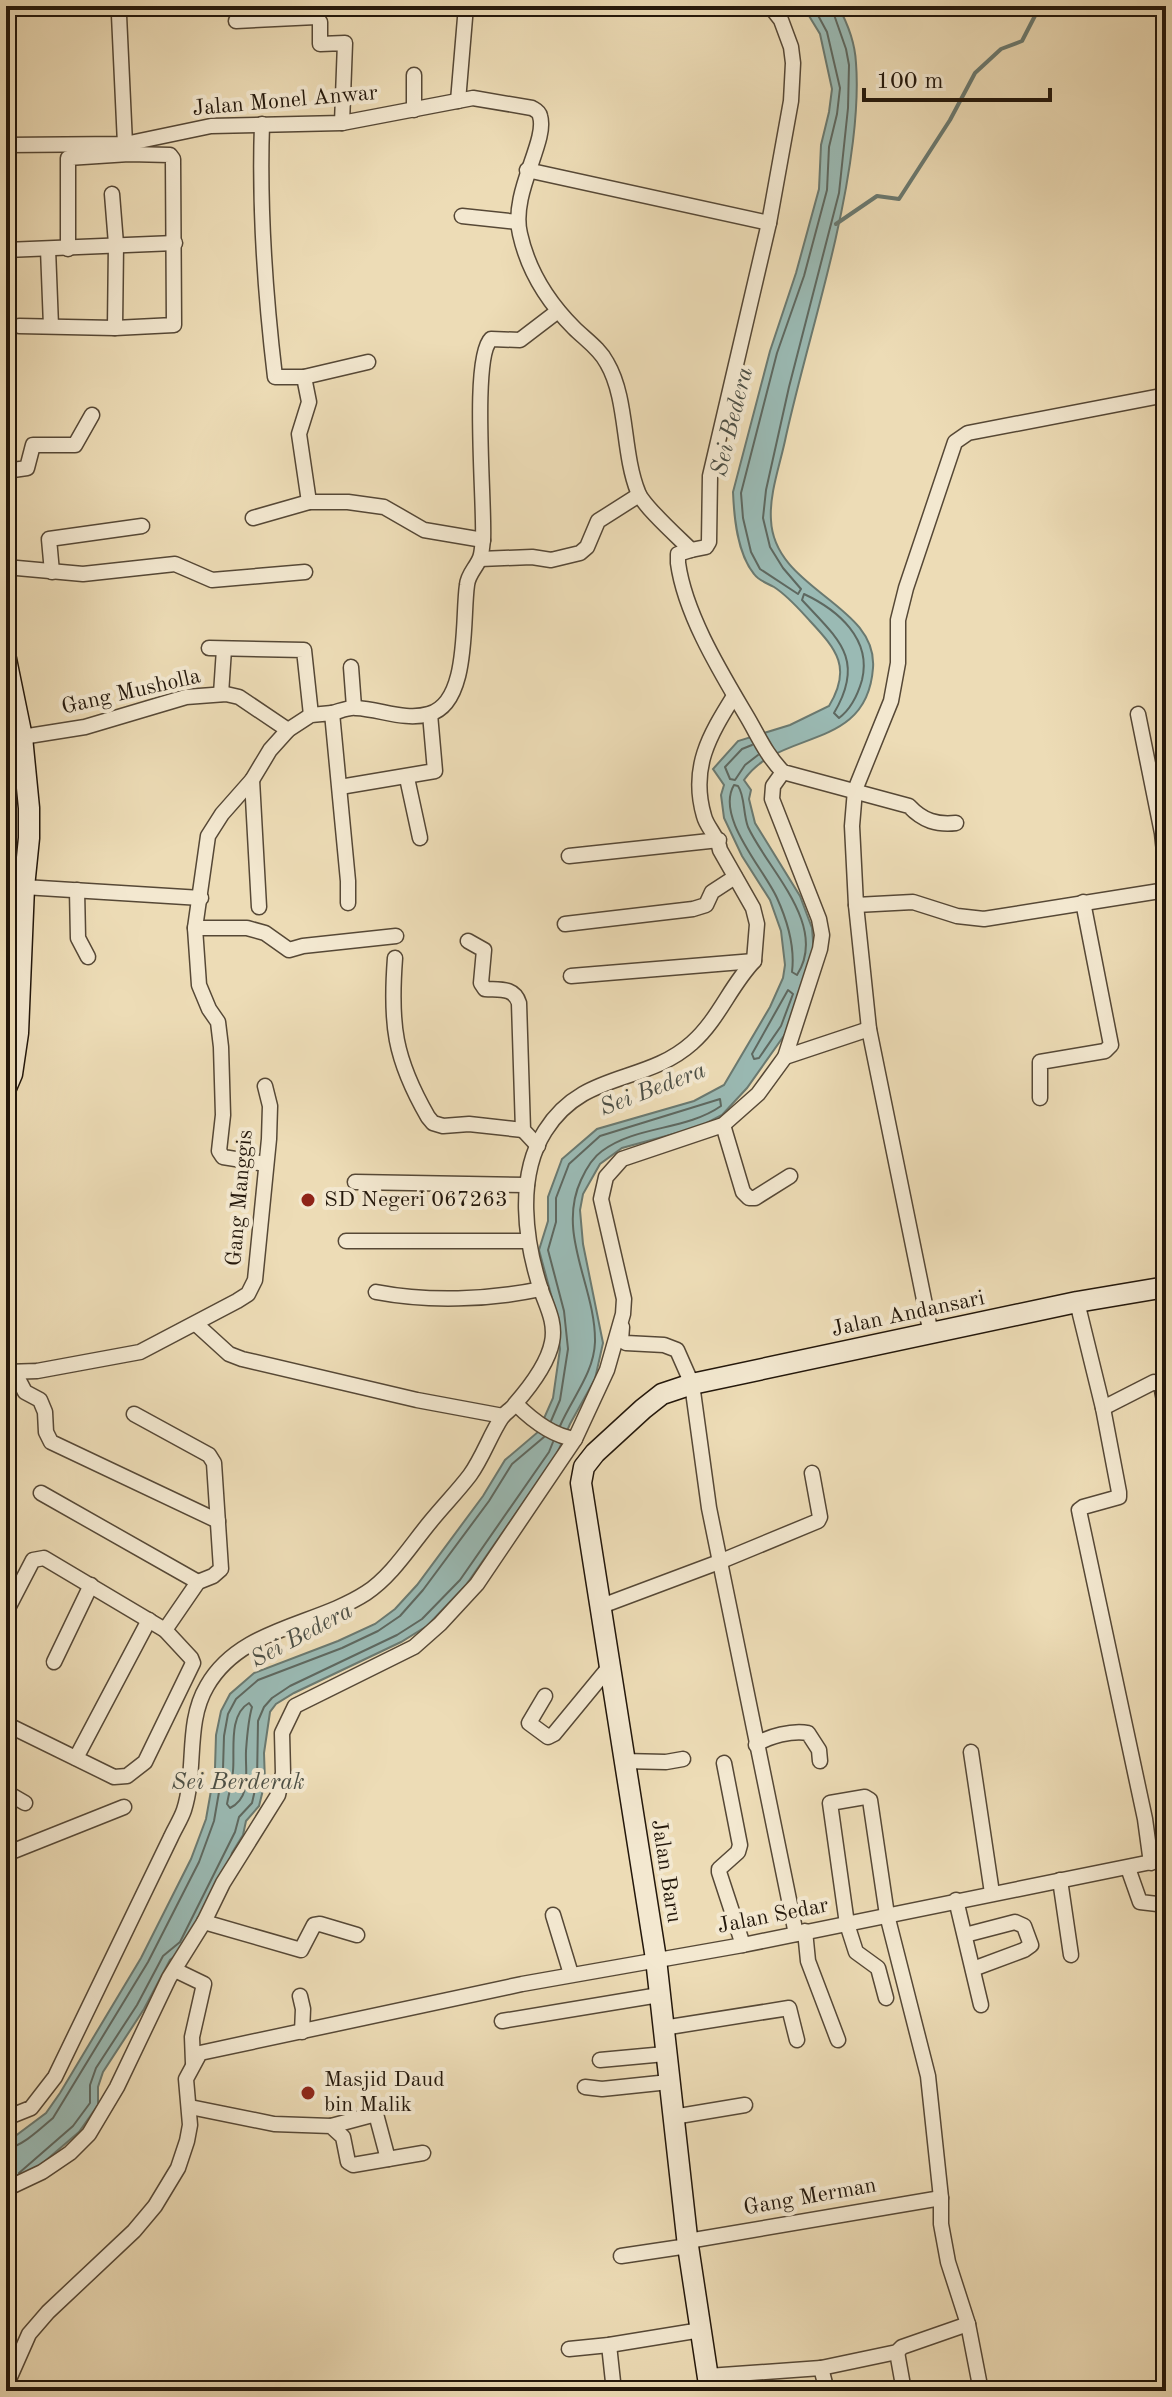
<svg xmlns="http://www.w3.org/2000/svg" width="1172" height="2397" font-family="'Old Standard TT',serif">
<rect width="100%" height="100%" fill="#eddcb6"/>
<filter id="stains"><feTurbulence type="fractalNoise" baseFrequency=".0025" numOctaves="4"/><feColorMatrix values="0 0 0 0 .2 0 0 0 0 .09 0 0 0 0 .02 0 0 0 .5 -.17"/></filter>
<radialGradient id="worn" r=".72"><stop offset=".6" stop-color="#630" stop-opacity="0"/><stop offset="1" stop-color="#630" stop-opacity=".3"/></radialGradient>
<path fill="#9abab4" stroke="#6a7970" stroke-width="2" d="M803,6H838C848,24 855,43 856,63C858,89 856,116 853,141C841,242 808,338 786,436C781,462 769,493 771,520C774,590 878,604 873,668C867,752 780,728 744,780L751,790L749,799L755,823L800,896L812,928L814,953L788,1030L747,1088L722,1115L699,1127L622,1148L600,1164L583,1194L580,1210L583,1244L603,1343L595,1379L570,1424L556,1456L466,1585L427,1626L401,1642L294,1693L276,1704L270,1712L264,1753L265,1782L259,1806L246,1821L243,1835L232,1853L228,1868L186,1948L170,1960L144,2009L103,2072L98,2087V2105L79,2132L23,2180L6,2187V2143L46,2113L60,2093L141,1958L191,1859L206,1819L215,1768L216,1735L221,1711L230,1694L254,1673L338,1641L375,1624L395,1609L417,1585L483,1496L505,1460L538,1432L553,1398L560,1349L556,1313L539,1250L548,1221V1197L562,1159L597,1129L694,1101L724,1085L770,1007L783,978L785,965L781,931L770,900L742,856L724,818L721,795L724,785L713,769L738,741L790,725L829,706C852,668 837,650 810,621C799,609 788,596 774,587C767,583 759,581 754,574C737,553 734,517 733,492L770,351L796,273L819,189L821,145L829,112L832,89L820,34Z"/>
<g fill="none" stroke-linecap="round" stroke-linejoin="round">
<g stroke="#5e6860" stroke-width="2">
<polyline points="813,6 827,32 840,88 837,114 829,147 827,190 804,276 777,353 741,493 743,518 751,552 760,569 798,594 801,589 783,568 770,547 763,518 766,490 789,387 839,193 848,108 849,65 846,49 831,6"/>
<path d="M804,594C838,610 872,639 862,680C858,694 851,709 839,718L834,713C866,659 838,639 802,600Z"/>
<polyline points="752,745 742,749 725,767 730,779 735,780 745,765 758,755"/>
<path d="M734,785L738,786C745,796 743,814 748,827C767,869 829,925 797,975L792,972C795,948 787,920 777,898C764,869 715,817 734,785Z"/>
<polygon points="788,990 793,994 781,1026 759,1058 754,1059 752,1054"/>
<path d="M551,1421L560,1400L568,1349L564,1311L548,1250L556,1222V1198L569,1164L600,1136L720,1099L721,1106C685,1131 637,1125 602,1151C592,1158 586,1169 581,1180C556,1234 596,1287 595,1342C594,1373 572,1398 560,1426"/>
<path d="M249,1703L252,1707C248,1721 247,1737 246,1751C245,1772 252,1797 230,1808L227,1804C229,1793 232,1782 233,1771C235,1751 228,1715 249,1703Z"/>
<path d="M6,2149C23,2146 40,2129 53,2118L148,1962L199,1862L214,1821L223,1769L224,1736L228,1714L236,1699L258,1680L342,1648L378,1631L400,1616L423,1590L489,1501L512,1464L544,1437"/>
<polyline points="19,2173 73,2126 90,2103 90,2085 96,2068 137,2005 163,1956 180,1942 235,1832 239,1817 252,1803 257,1781 258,1721 264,1707 272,1698 290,1686 397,1635 422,1619 460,1580 549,1452 553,1442"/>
</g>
<polyline stroke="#6a7970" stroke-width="4" points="836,224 877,196 899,199 950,120 975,73 1001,49 1022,41 1040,6"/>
<defs>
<g id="street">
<polyline points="119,15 125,144"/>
<polyline points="236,21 316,17 320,22 320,44 345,43 342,123"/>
<polyline points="414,75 414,110"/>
<polyline points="458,101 466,6"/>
<path d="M262,124C259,209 265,293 275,377H304L368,362"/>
<path d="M6,145L125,144L211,126L342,123L473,98L532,108C535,110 539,111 540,116C548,141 510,193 520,234C528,270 548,302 574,328C585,339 600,349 607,363C628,399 622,452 638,492C643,506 679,538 691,550L678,554V563C685,614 720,671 746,715C758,735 766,755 783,772L909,806C923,821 937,825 956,823"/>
<polyline points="527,170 769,223"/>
<polyline points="112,194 116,244 115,328"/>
<polyline points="462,216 518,222"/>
<polyline points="48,249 51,326"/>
<polyline points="6,250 175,243"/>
<polyline points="19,326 115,328 174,325 173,159 170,155 129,154 68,158 68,249"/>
<polyline points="304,377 309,402 299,434 309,502"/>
<polyline points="1166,395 968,433 955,442 906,588 898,620 898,663 891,701 855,790 852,826 856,905 913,902 957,916 984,919 1166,890"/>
<polyline points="6,471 27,468 33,445 75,445 92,415"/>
<polyline points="253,518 309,502 348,502 384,507 424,530 483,540"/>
<polyline points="691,550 706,547 709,542 710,476 769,223 791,101 793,63 791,47 781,20 770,6"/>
<polyline points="480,559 532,557 551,560 580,553 587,547 598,521 639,495"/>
<polyline points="6,567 83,574 175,564 212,580 305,572"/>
<polyline points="52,572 49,539 142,526"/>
<polyline points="209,648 304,650 311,715"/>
<polyline points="351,667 354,707"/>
<polyline points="221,694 224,649"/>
<path d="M332,713C340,711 349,707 356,708C380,709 405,721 429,714C470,703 462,619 467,585C468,574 476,568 480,558C482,553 482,546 483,540C485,505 471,358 491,339L520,340L558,311"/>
<polyline points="1138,714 1162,833 1166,870"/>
<polyline points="22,737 85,727 186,697 226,694 239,697 288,730"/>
<polyline points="407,778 420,838"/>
<polyline points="252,780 259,907"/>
<polyline points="340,787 435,771 430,714"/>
<polyline points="569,856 719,840"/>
<polyline points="6,870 26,868"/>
<polyline points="24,887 201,898"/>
<polyline points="77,890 78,938 88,957"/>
<polyline points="856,905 869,1029 931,1334"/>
<polyline points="565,924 693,909 706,905 712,892 735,877"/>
<polyline points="195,928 247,928 265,933 289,950 303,946 396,936"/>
<path d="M468,941L484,950L481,983L485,989C500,990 514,987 519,1003L523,1130L538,1146"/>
<path d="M395,958C390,1024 394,1058 428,1117L433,1123L443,1126L469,1124L523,1130"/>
<polyline points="6,970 22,969"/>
<polyline points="571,976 754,961"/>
<polyline points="785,1057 869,1029"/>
<polyline points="1040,1098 1040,1062 1105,1051 1111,1045 1083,902"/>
<polyline points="723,1125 743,1192 749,1198 755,1198 790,1176"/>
<polyline points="266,1164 223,1157 219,1151 223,1115 221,1047 218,1022 209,1009 199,985 195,928 208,836 222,814 252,780 270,750 288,730 311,715 332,713 348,881 348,903"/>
<polyline points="355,1182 527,1185"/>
<polyline points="346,1241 527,1241"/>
<path d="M376,1292C428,1302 488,1300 541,1289"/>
<polyline points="1077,1302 1103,1408 1119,1492 1119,1497 1083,1507 1079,1510 1080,1515 1145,1819 1151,1863"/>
<polyline points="196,1324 229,1354 242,1359 417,1400 503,1416"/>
<polyline points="622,1327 621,1340 626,1343 664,1345 677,1350 692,1384 709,1508 796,1934"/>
<polyline points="6,1372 37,1371 140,1352 237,1301 248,1294 255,1280 269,1139 270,1106 265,1086"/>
<polyline points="15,1373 25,1392 40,1400 45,1412 46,1432 51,1442 218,1521"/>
<path d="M516,1404C532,1420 552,1436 575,1439"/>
<polyline points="1103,1408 1154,1382 1161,1385 1166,1411"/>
<polyline points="134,1414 209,1455 214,1463 221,1569 213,1576 198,1582 165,1630"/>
<polyline points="41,1493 198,1582"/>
<polyline points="599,1607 719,1562 818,1521 820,1517 812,1473"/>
<polyline points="6,1612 33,1560 44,1558 165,1630 191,1658 193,1663 145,1762 127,1776 114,1777 6,1724"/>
<polyline points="54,1662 91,1585"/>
<polyline points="545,1696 529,1723 548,1737 554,1734 610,1666"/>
<path d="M756,1745C768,1736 793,1730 808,1733L819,1750L820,1761"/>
<polyline points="971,1752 992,1893"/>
<polyline points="76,1758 149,1620"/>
<polyline points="623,1761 666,1762 683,1759"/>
<polyline points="724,1763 740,1845 738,1852 719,1869 719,1872 743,1945"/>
<polyline points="6,1792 25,1803"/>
<polyline points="6,1854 124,1807"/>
<polyline points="1128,1868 1140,1902 1166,1905"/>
<polyline points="1060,1880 1071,1955"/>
<polyline points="956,1900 981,2005"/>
<polyline points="553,1915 571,1974"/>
<polyline points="204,1922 301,1950 314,1925 320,1924 357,1935"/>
<polyline points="805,1931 808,1961 838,2040"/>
<polyline points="965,1935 1015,1922 1024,1926 1031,1945 1024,1950 973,1969"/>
<polyline points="175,1970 204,1984 192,2037 193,2063"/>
<polyline points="300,1996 303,2009 302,2032"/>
<polyline points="886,1998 878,1968 856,1952 847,1924 830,1803 865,1797 870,1800 887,1915 928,2076 941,2198 941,2224 948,2262 968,2324 981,2391"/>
<polyline points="502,2021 659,1995"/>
<polyline points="663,2028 789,2008 797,2040"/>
<polyline points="600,2060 665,2054"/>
<polyline points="585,2087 602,2089 669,2082"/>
<polyline points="190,2107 274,2124 331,2126 343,2137 348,2162 353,2165 423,2153"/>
<polyline points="673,2117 745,2105"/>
<path d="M6,2118L31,2108L55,2077L171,1837C175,1828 181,1819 184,1810C197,1769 185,1723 207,1686C240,1628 315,1626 366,1593C392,1576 411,1545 431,1521C443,1506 458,1491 470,1475C483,1457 490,1435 502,1417C506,1412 512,1409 515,1404C529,1388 548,1363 552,1342C556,1323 547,1307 541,1290C525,1241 516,1177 545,1131C583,1070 645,1085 692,1043C719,1019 730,986 754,961L757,924L753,908L720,850C718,836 707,828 704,816C690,768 709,736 734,696"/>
<polyline points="331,2126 376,2114 388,2159"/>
<polyline points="6,2189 42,2172 70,2153 89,2134 117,2087 169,1978 204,1922 223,1883 278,1795 283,1773 282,1733 295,1706 414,1647 440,1624 477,1584 575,1439 607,1370 623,1314 624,1299 601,1199 606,1177 622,1159 723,1125 758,1094 785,1057 820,949 822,935 819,919 772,799 773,786 783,772"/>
<polyline points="688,2241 941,2198"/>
<polyline points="621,2256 688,2246"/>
<polyline points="609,2345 614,2391"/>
<polyline points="569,2349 609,2345 701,2330"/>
<polyline points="897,2352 904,2391"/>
<polyline points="821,2368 827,2391"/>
<polyline points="708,2376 821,2368 897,2352 902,2347 968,2324"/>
<polyline points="6,2386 29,2334 48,2312 134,2231 155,2206 178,2168 187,2141 190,2125 186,2079 200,2053 522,1984 743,1945 1166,1859"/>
</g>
<g id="secondary">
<polyline points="6,659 22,737 29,808 29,838 24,887 18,1033 12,1074 6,1088"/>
<polyline points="710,2391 688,2246 656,1959 581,1483 584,1467 595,1453 643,1409 662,1394 692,1384 1077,1302 1166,1287"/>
</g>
</defs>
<use href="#street" stroke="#564836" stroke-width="17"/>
<use href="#secondary" stroke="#23170b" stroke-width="23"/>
<use href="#street" stroke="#f3e8d0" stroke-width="14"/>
<use href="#secondary" stroke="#f3e8d0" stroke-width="20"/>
</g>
<g fill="#8f2418" stroke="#f3e8d0" stroke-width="3">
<circle cx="308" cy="1200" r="8"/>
<circle cx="308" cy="2093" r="8"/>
</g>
<g text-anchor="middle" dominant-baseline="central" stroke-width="8" stroke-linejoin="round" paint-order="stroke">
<g font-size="22" fill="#23170b" stroke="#f3e8d0">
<text transform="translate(285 101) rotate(-5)">Jalan Monel Anwar</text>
<text transform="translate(131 692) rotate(-13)">Gang Musholla</text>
<text transform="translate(240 1198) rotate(-85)">Gang Manggis</text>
<text transform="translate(908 1314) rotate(-12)">Jalan Andansari</text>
<text transform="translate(666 1871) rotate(81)">Jalan Baru</text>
<text transform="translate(773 1916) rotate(-11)">Jalan Sedar</text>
<text transform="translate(810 2197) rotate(-10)">Gang Merman</text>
</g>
<g font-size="22" fill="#23170b" stroke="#f3e8d0" text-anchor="start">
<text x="324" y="1200">SD Negeri 067263</text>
<text x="324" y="2080">Masjid Daud<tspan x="324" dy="25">bin Malik</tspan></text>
</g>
<g font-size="24" font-style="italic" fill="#4d5046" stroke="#f3e8d0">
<text transform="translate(733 422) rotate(-76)">Sei Bedera</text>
<text transform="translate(653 1090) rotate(-21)">Sei Bedera</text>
<text transform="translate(302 1636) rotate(-28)">Sei Bedera</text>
<text x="238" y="1783">Sei Berderak</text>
</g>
</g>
<rect width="1172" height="2397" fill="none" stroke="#eddcb6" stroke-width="32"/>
<rect x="8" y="8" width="1156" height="2381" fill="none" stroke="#23170b" stroke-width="4"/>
<rect x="16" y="16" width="1140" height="2365" fill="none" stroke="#23170b" stroke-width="2"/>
<path d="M864 88v12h186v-12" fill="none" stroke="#23170b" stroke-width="4"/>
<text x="876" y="88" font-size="24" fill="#23170b" stroke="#f3e8d0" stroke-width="6" paint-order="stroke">100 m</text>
<rect width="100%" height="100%" filter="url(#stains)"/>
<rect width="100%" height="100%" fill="url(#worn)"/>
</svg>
